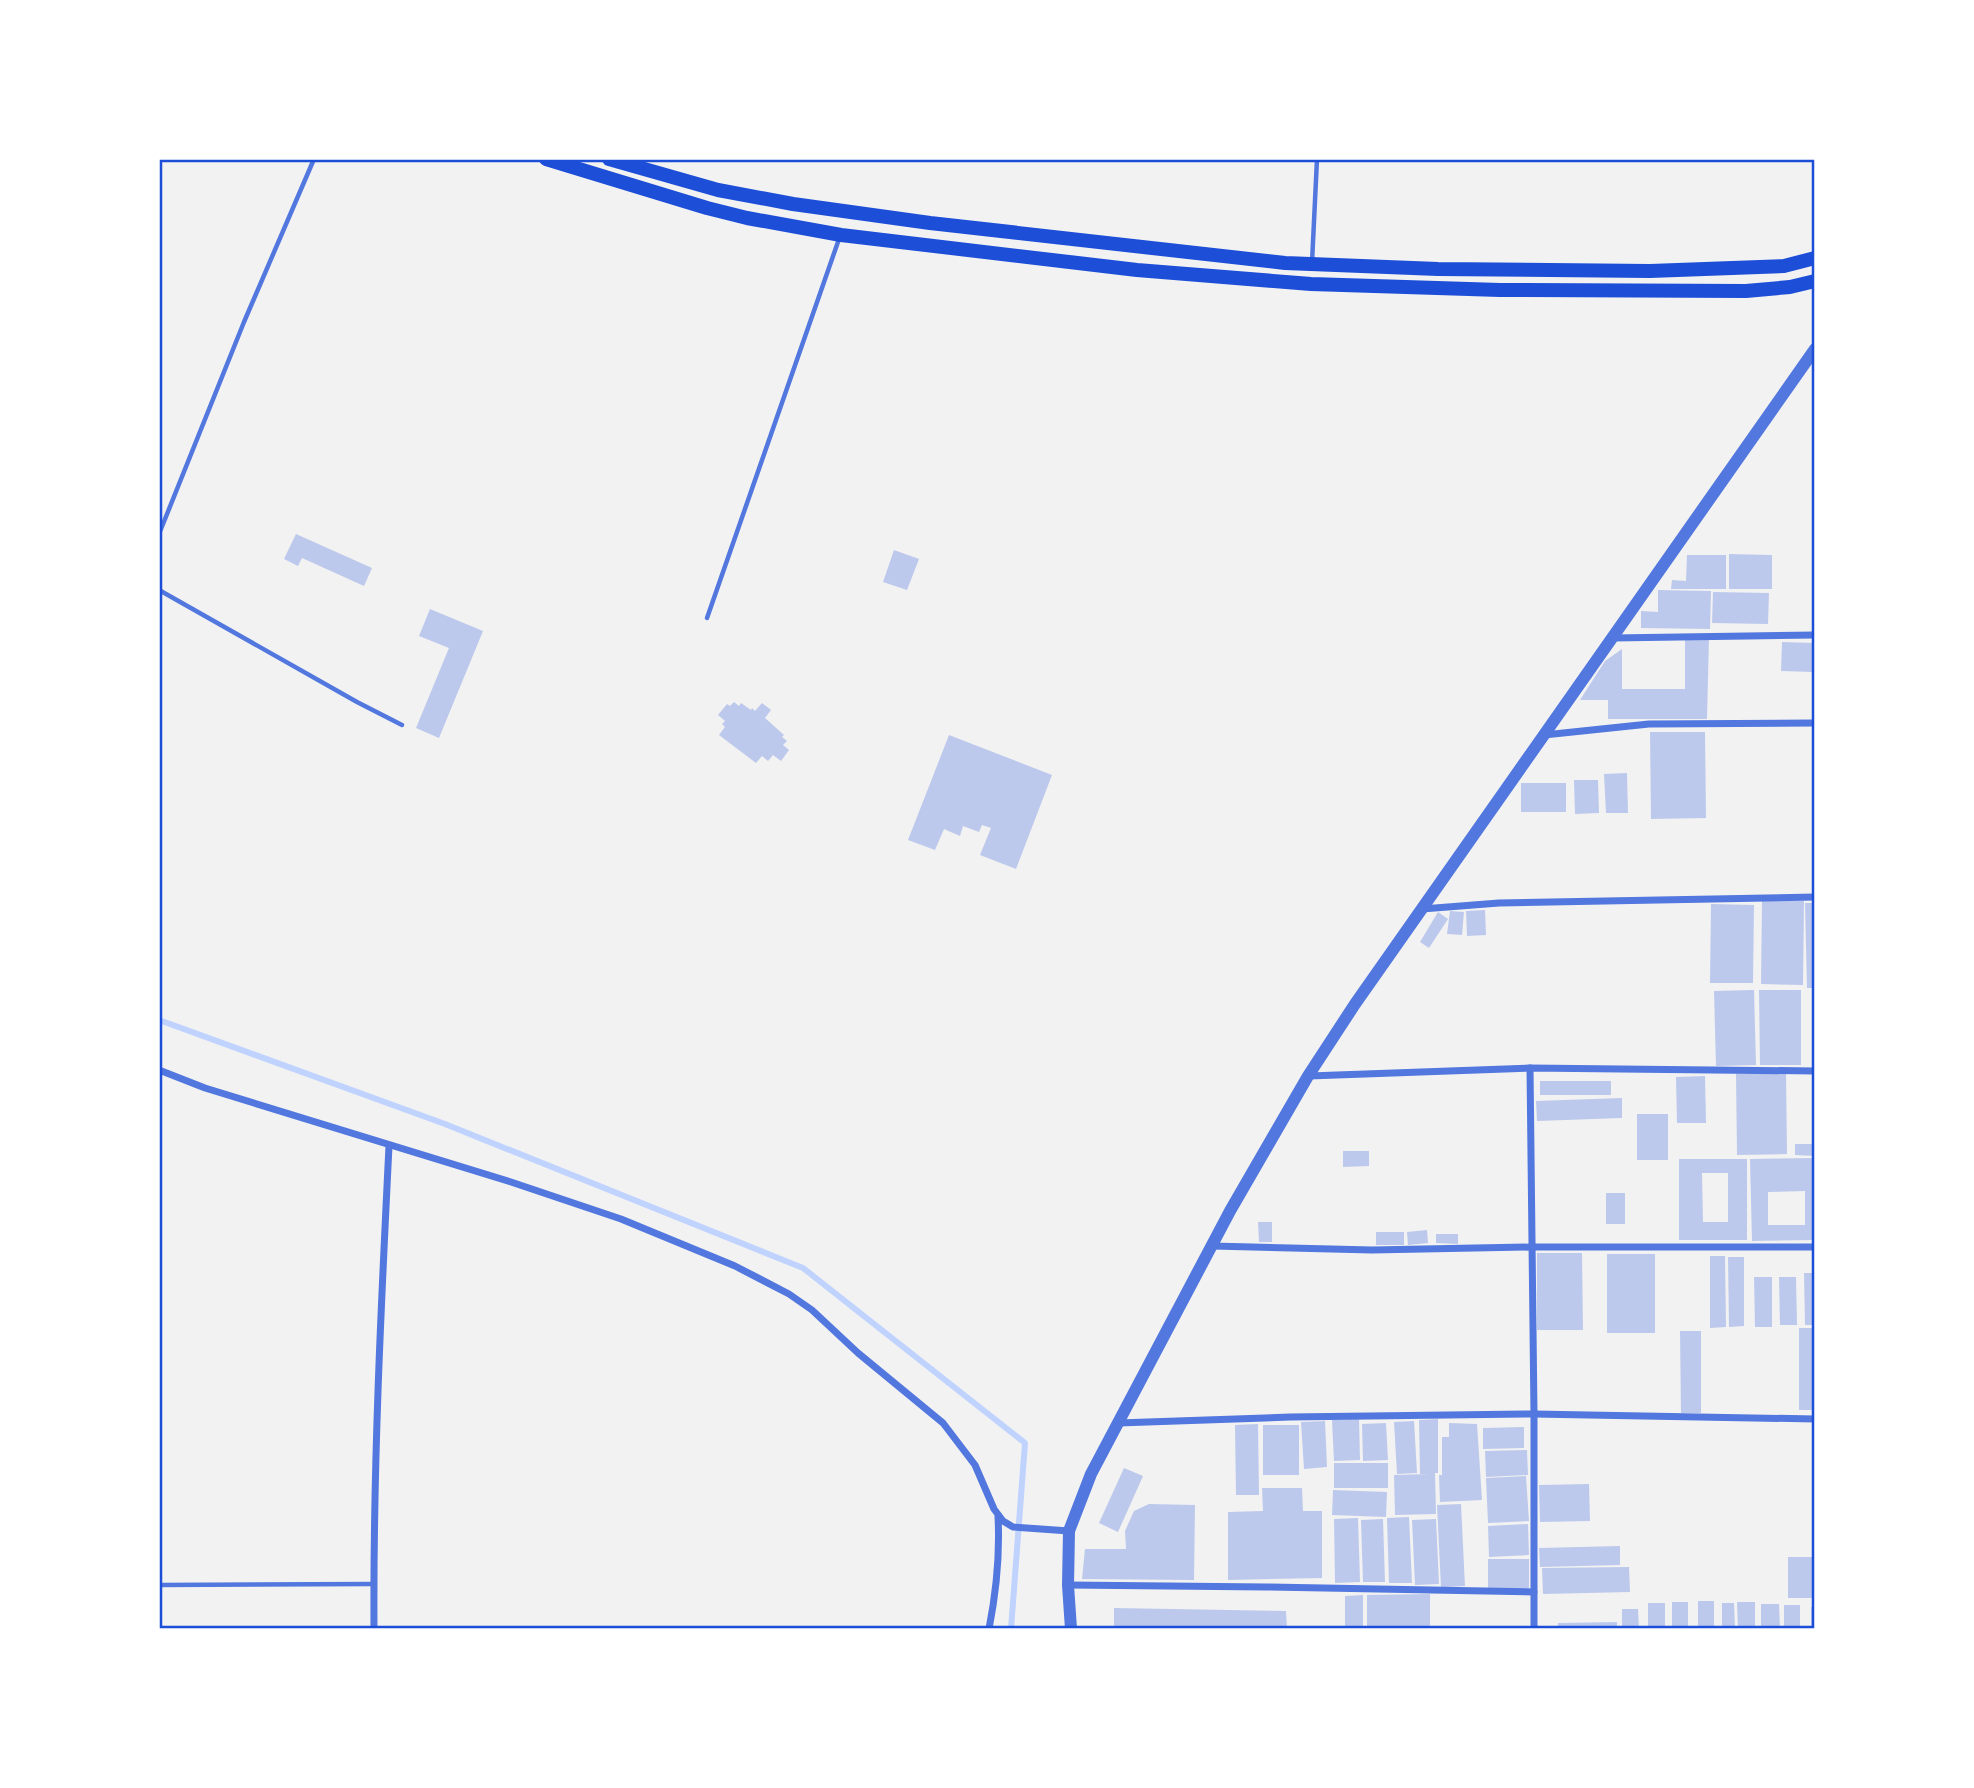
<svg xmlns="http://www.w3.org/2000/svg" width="1974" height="1788" font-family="Helvetica,sans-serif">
<rect width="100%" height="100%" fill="#f2f2f2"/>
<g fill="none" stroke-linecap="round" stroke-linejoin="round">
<polyline stroke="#bfd3fe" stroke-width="6" points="159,1020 445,1124 803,1268 1025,1443 1011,1629"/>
</g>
<g fill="#bdc9ec" fill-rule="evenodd">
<polygon points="296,534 372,568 364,586 302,558 298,566 284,559"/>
<polygon points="894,550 919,559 907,590 883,582"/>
<polygon points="1729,554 1772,555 1772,589 1729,589"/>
<polygon points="1687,555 1726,555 1726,589 1671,589 1672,580 1686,581"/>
<polygon points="1658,590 1711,591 1710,629 1641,628 1641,611 1658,612"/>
<polygon points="1713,592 1769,593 1768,624 1712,623"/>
<polygon points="430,609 483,631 439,738 416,728 449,648 419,636"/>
<polygon points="1685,637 1709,637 1707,719 1608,719 1608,700 1580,700 1605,661 1622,649 1622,689 1685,689"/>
<polygon points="1782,642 1814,643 1813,672 1781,671"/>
<polygon points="734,702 739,706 741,703 751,710 752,708 755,711 762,703 771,710 765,718 784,735 782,737 787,741 783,745 789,750 781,761 773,755 768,761 762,756 756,763 719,735 725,727 722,724 725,721 718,715 727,704 730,706"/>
<polygon points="1650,732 1705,732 1706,818 1651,819"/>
<polygon points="949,735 1052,775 1016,869 980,855 991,828 982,825 979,832 963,826 960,836 944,829 935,850 908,840"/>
<polygon points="1627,773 1628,813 1606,813 1604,774"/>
<polygon points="1574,780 1598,780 1599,813 1575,814"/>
<rect x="1521" y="783" width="45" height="29"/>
<polygon points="1762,901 1804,901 1803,985 1761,984"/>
<polygon points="1805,903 1815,903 1815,988 1807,988"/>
<polygon points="1711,904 1754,905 1753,983 1710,983"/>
<polygon points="1485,910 1486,935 1467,936 1466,911"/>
<polygon points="1450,911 1464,912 1462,935 1447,934"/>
<polygon points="1438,912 1448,919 1429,948 1420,942"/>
<polygon points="1754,990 1756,1065 1716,1066 1714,991"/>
<polygon points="1759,990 1801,990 1801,1065 1760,1065"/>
<polygon points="1736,1074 1786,1074 1787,1154 1737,1155"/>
<polygon points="1705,1076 1706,1123 1677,1123 1676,1077"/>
<rect x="1540" y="1081" width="71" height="14"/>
<polygon points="1622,1098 1622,1118 1537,1121 1536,1101"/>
<rect x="1637" y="1114" width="31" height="46"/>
<polygon points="1795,1144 1815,1144 1815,1156 1795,1155"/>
<polygon points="1343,1151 1369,1151 1369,1166 1343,1167"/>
<path d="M1815,1158V1240L1752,1241L1750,1159ZM1805,1191V1225H1768V1192Z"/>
<path d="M1679,1159H1747V1240H1679ZM1702,1173H1728V1222H1703Z"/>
<rect x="1606" y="1193" width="19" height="31"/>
<polygon points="1258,1222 1272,1222 1272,1242 1259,1242"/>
<polygon points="1427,1230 1428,1243 1408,1245 1407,1232"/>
<rect x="1376" y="1232" width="28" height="13"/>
<polygon points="1436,1234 1458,1234 1458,1244 1436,1243"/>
<polygon points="1537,1253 1582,1253 1583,1330 1537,1330"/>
<rect x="1607" y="1254" width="48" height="79"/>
<polygon points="1710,1256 1725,1256 1726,1327 1710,1328"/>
<polygon points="1728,1257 1744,1257 1744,1326 1729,1327"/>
<polygon points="1804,1273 1815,1273 1815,1325 1805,1325"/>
<polygon points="1754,1277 1772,1277 1772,1327 1755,1327"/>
<polygon points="1779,1277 1796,1277 1797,1325 1780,1325"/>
<rect x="1799" y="1328" width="16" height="82"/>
<polygon points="1680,1331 1701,1331 1701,1413 1681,1413"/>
<polygon points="1359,1419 1360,1460 1334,1461 1332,1420"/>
<polygon points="1438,1419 1438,1473 1435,1473 1436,1514 1395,1515 1394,1475 1430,1474 1420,1474 1419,1420"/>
<polygon points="1325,1421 1327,1467 1304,1469 1301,1422"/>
<polygon points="1414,1421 1417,1473 1397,1474 1394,1422"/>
<polygon points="1386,1423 1388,1460 1363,1461 1362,1424"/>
<polygon points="1449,1423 1477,1424 1482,1500 1440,1502 1439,1475 1442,1475 1442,1437 1449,1437"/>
<polygon points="1258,1424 1259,1495 1236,1495 1235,1425"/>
<rect x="1263" y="1425" width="36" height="50"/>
<polygon points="1524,1427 1524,1448 1483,1449 1483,1428"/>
<polygon points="1527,1450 1528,1475 1486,1477 1485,1451"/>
<rect x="1334" y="1463" width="54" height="25"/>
<polygon points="1124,1468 1143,1476 1118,1532 1099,1523"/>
<polygon points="1526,1476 1529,1521 1488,1523 1486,1478"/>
<polygon points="1589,1484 1590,1521 1540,1522 1539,1485"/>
<polygon points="1262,1488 1302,1488 1303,1511 1322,1511 1322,1578 1228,1580 1228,1512 1263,1511"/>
<polygon points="1333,1490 1387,1492 1386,1517 1332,1515"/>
<polygon points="1149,1504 1195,1505 1194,1580 1082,1579 1085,1549 1126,1549 1125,1531 1134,1511"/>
<polygon points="1461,1504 1465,1586 1441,1587 1437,1505"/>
<polygon points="1409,1517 1412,1583 1389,1583 1387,1518"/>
<polygon points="1358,1518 1360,1582 1335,1583 1334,1519"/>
<polygon points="1383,1519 1385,1582 1363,1582 1361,1520"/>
<polygon points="1436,1519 1439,1584 1415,1585 1412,1520"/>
<polygon points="1528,1524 1529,1555 1489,1557 1488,1526"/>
<polygon points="1620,1546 1620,1565 1540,1567 1539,1548"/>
<rect x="1788" y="1557" width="27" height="41"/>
<rect x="1488" y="1559" width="41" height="32"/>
<polygon points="1629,1567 1630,1592 1543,1594 1542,1568"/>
<polygon points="1430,1594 1430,1629 1367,1629 1367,1595"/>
<polygon points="1363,1595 1363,1629 1345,1629 1345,1596"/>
<rect x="1698" y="1601" width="16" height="28"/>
<rect x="1672" y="1602" width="16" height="27"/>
<polygon points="1737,1602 1755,1602 1755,1629 1738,1629"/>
<rect x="1648" y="1603" width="17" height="26"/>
<polygon points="1722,1603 1734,1603 1735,1629 1722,1629"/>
<polygon points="1761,1604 1779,1604 1780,1629 1761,1629"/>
<rect x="1784" y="1605" width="16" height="24"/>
<rect x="1811" y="1607" width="4" height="22"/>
<polygon points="1114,1608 1286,1611 1287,1629 1114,1629"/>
<polygon points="1622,1609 1638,1609 1639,1629 1622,1629"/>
<polygon points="1617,1622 1617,1629 1558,1629 1558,1623"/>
</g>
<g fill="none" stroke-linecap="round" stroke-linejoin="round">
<g stroke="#5277de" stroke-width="4.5">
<polyline points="1312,263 1317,159"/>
<polyline points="159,534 244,322 314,159"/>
<polyline points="159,590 357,702 402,725"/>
<polyline points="707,618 839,239"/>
<polyline points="159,1585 373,1584"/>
</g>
<g stroke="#5277de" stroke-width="7">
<polyline points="1613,638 1815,635"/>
<polyline points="1544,735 1649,724 1815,723"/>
<polyline points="1422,909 1499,903 1815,897"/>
<polyline points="1530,1068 1534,1414 1534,1629"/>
<polyline points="159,1070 205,1088 511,1182 621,1219 735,1266 789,1294 812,1310 858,1353 943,1423 975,1465 994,1509 1003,1521 1013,1527 1069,1531"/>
<polyline points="1309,1076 1530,1068 1815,1071"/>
<polyline points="1212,1246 1372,1250 1531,1247 1815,1247"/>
<polyline points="1118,1423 1290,1417 1534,1414 1815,1419"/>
<polyline points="1068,1585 1266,1587 1534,1592"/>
<path d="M374,1629C373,1468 381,1307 389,1146"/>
<path d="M989,1629C996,1593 1000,1554 998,1517"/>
</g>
<polyline stroke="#5277de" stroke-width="12" points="1071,1629 1068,1585 1069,1531 1091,1474 1230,1211 1308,1076 1355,1004 1815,349"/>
<g stroke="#1d4ed8" stroke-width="14">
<polyline points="546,159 707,208 747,218 841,235 1137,270 1311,284 1500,290 1746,291 1790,287 1815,281"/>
<polyline points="609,159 718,190 793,204 930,223 1285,263 1438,269 1650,271 1784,266 1815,258"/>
</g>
</g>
<rect width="1974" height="1788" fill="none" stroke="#ffffff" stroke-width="322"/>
<rect x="161" y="161" width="1652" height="1466" fill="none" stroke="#1d4ed8" stroke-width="2.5"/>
</svg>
